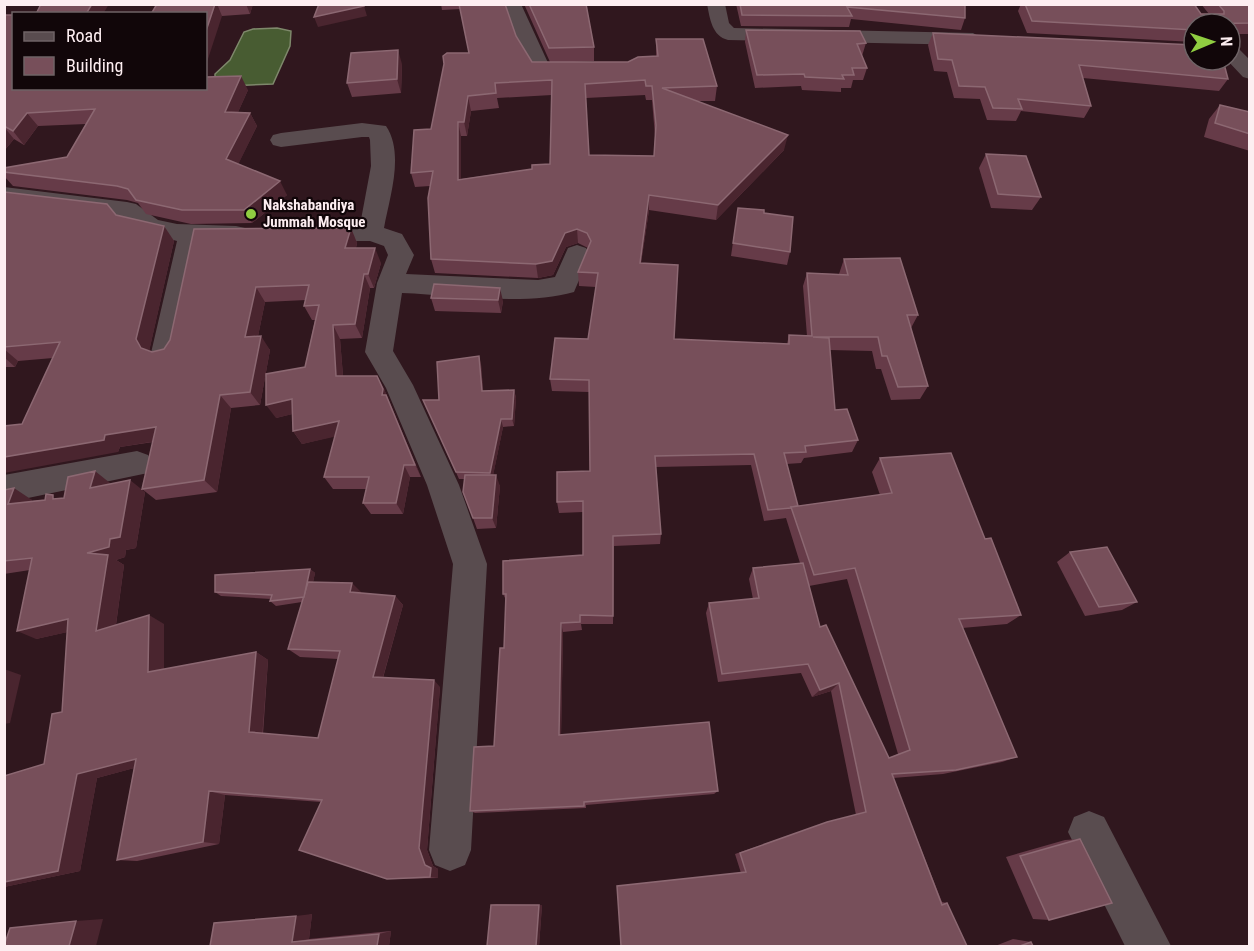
<svg xmlns="http://www.w3.org/2000/svg" width="1254" height="951" font-family="'Roboto Condensed',sans-serif">
<rect width="100%" height="100%" fill="#30171e"/>
<polygon fill="#485c32" stroke="#7e886b" stroke-width="1.5" points="277,28 291,31 290,46 273,84 227,86 215,83 215,74 230,60 244,32 253,29"/>
<g fill="none" stroke-linecap="round" stroke-linejoin="round">
<g fill="#594c4f" fill-rule="evenodd">
<polygon points="503,4 521,4 549,65 580,67 583,71 580,75 536,75 520,49"/>
<path d="M707,4H725L729,23L734,28L973,33L983,39L973,45L728,40C712,36 710,19 707,4Z"/>
<polygon points="1230,45 1237,47 1250,60 1250,79 1243,77 1227,60 1230,60"/>
<path d="M362,123L386,126C405,154 389,199 384,228L402,234L414,255L406,274L538,280L555,277L568,248L577,245L586,248L590,254L574,292C526,306 453,295 402,293L393,351L413,385L459,485L487,564L471,850L465,865L450,871L435,865L429,850L453,564L427,485L386,388L365,352L377,283L388,255L384,246L370,241H309L300,239L297,233L300,227L360,225L371,166L370,140L369,137H362L281,147L273,145L270,140L273,135L281,133Z"/>
<polygon points="4,187 127,202 136,204 158,220 177,224 236,226 245,228 248,234 245,240 202,242 179,353 175,361 165,364 155,361 151,353 177,241 141,231 120,217 4,203"/>
<polygon points="137,451 148,455 153,464 148,473 4,503 4,475"/>
<polygon points="1089,811 1104,817 1171,946 1125,946 1068,832 1074,817"/>
</g>
</g>
<g fill="#663b48" fill-rule="evenodd">
<polygon points="157,4 253,4 250,14 222,16"/>
<path d="M441,4H505L516,36L532,62H550L524,4H586L594,47V61L574,62H628L656,56V39L717,86L715,101H698L784,150L716,220L649,210L641,263L674,339L787,344L789,335L807,336L803,286L807,273L839,274L844,259L918,315L911,328L928,386L920,399L891,400L881,369H876L872,351L830,350L835,410L858,440L852,452L804,458L801,463L786,464L798,506L880,495L872,472L880,458L985,539L1021,615L1007,624L962,628L1017,757L1002,762L943,774L893,778L942,902L947,903L967,946L741,873L735,854L819,825L856,815L831,691L812,697L801,673L718,682L706,613L709,603L753,599L749,579L753,568L800,563L786,518L764,521L751,465L656,467L661,534L660,544L614,546L613,624H581L582,630L563,632L561,734L718,791L714,794L586,805V808L475,813L470,811L494,746L504,648L506,600L503,594L583,555V512L559,513L557,502L590,471L589,392L552,391L550,379L588,339L596,287L579,286L578,272L588,248L578,243L566,247L553,275L538,278L435,273L431,259L430,186L415,187L411,173L431,129L469,53L460,9L442,10ZM552,95L550,164L532,169L461,179V136H467L471,111L499,108L497,98ZM645,95L646,100H652L655,136L654,156L589,155L586,98ZM847,579L898,754L889,758L820,627L809,586Z"/>
<polygon points="736,4 965,4 965,18 961,30 851,19 849,27 741,26"/>
<polygon points="1021,4 1194,4 1201,14 1209,14 1201,4 1250,4 1250,34 1230,34 1230,24 1194,24 1194,42 1027,33 1018,11"/>
<polygon points="4,15 14,88 248,90 238,112 250,113 257,126 238,164 287,195 252,223 191,224 146,214 138,203 127,200 13,186 4,176 4,168 67,157 86,124 38,126 24,145 14,139 4,151"/>
<polygon points="746,30 866,43 862,56 867,68 863,80 853,80 851,88 841,88 841,92 802,90 801,86 755,88 745,42"/>
<polygon points="933,33 1228,79 1219,91 1083,78 1091,106 1084,118 1021,111 1016,121 987,120 980,99 954,98 947,72 934,71 928,45"/>
<polygon points="402,64 401,93 352,97 347,83"/>
<polygon points="1220,105 1250,112 1250,151 1204,137 1209,119"/>
<polygon points="986,154 1041,197 1032,210 991,208 979,168"/>
<polygon points="4,192 164,226 174,241 149,351 152,352 164,349 170,340 351,228 357,243 356,248 381,263 374,288 370,288 362,338 340,339 343,376 377,376 384,389 421,477 410,477 403,514 371,514 363,503 367,489 333,489 324,477 335,436 302,444 293,431 292,414 276,418 305,367 315,320 312,320 304,306 306,300 265,302 258,336 270,350 260,405 231,408 217,492 156,500 142,489 153,442 120,447 118,452 22,424 53,358 18,361 15,367 4,367"/>
<polygon points="738,208 764,213 790,252 787,265 731,256"/>
<polygon points="434,284 503,301 501,313 435,311 431,298"/>
<polygon points="481,364 483,391 514,390 516,398 514,426 503,427 493,475 500,486 496,528 477,529 473,518 465,479 459,479 423,400 439,400"/>
<polygon points="110,483 110,484 145,492 136,548 126,550 125,557 116,560 124,565 116,625 164,624 164,669 256,652 268,660 263,734 318,738 338,659 300,657 288,649 302,602 276,606 270,601 271,599 221,596 215,592 310,569 315,573 313,582 360,593 395,596 403,605 383,678 440,687 427,850 433,866 438,869 438,878 387,879 321,802 225,795 219,844 137,861 117,860 134,768 97,778 80,871 4,887 4,776 44,764 62,712 67,632 36,639 30,570 4,574 4,490 32,500 31,501 64,498"/>
<polygon points="1070,552 1137,602 1122,610 1085,616 1057,562"/>
<polygon points="1080,839 1049,920 1033,919 1006,857 1065,840"/>
<polygon points="496,904 542,905 539,946 491,905"/>
<polygon points="312,914 309,939 391,931 389,946 210,946"/>
<polygon points="1013,939 1031,942 1033,946 995,946"/>
</g>
<g fill="#4a252f">
<polygon points="92,4 109,4 103,14 86,14"/>
<polygon points="215,4 217,4 222,16 206,65 206,31"/>
<polygon points="246,4 253,4 250,14"/>
<polygon points="364,6 367,16 318,27 314,17"/>
<polygon points="398,50 402,64 401,93 397,79"/>
<polygon points="241,76 248,90 232,126 225,112"/>
<polygon points="468,96 471,111 467,136 464,122"/>
<polygon points="27,113 38,126 24,145 13,131"/>
<polygon points="250,113 257,126 234,173 226,159"/>
<polygon points="458,122 461,136 461,194 458,180"/>
<polygon points="4,127 14,139 4,151"/>
<polygon points="788,135 784,150 716,220 718,205"/>
<polygon points="280,181 287,195 252,223 244,210"/>
<polygon points="649,195 649,210 639,277 640,263"/>
<polygon points="164,226 174,241 149,352 141,348 136,339"/>
<polygon points="351,228 357,243 352,263 345,248"/>
<polygon points="577,229 578,243 566,247 553,275 538,278 536,264 565,233"/>
<polygon points="375,248 381,263 374,288 368,274"/>
<polygon points="364,274 370,288 362,338 355,324"/>
<polygon points="256,287 265,302 255,351 245,337"/>
<polygon points="500,288 503,301 501,313 498,300"/>
<polygon points="333,325 340,339 344,389 336,376"/>
<polygon points="261,336 270,350 260,405 250,392"/>
<polygon points="4,349 18,361 15,367 4,357"/>
<polygon points="479,356 481,364 484,399 482,391"/>
<polygon points="377,376 384,389 421,477 382,395"/>
<polygon points="514,390 516,398 514,426 512,419"/>
<polygon points="220,395 231,408 217,492 204,480"/>
<polygon points="292,399 301,412 276,418 266,405"/>
<polygon points="501,419 503,427 492,481 490,473"/>
<polygon points="339,421 347,434 302,444 293,431"/>
<polygon points="156,427 169,439 120,447 118,452 4,473 4,457 105,435"/>
<polygon points="404,465 410,477 403,514 396,503"/>
<polygon points="95,471 110,483 106,500 90,488"/>
<polygon points="496,475 500,486 496,528 492,518"/>
<polygon points="130,480 145,492 136,548 126,550 125,557 116,560 124,565 114,639 96,631 87,553 110,539"/>
<polygon points="14,488 32,500 26,515 8,504"/>
<polygon points="310,569 315,573 309,601 304,597"/>
<polygon points="352,583 361,592 358,601 350,592"/>
<polygon points="395,596 403,605 381,684 373,677"/>
<polygon points="149,615 164,624 164,679 148,672"/>
<polygon points="68,619 86,628 36,639 17,631"/>
<polygon points="561,623 563,632 561,740 559,735"/>
<polygon points="256,652 268,660 262,738 249,732"/>
<polygon points="4,669 21,675 10,723 4,724"/>
<polygon points="434,680 440,687 427,850 433,866 438,869 438,878 430,877 419,848"/>
<polygon points="839,683 831,691 812,697 820,690"/>
<polygon points="136,759 153,763 97,778 80,871 4,887 4,882 77,774"/>
<polygon points="209,791 225,795 219,844 203,842"/>
<polygon points="539,905 542,905 539,946 536,946"/>
<polygon points="312,914 309,939 292,942 296,916"/>
<polygon points="103,919 96,946 69,946 76,921"/>
<polygon points="391,931 389,946 377,946 379,934"/>
</g>
<g fill="#774f5a" stroke="#8c6872" stroke-width="1.5" fill-rule="evenodd">
<polygon points="41,4 92,4 86,14 36,14"/>
<polygon points="157,4 215,4 206,31 206,14 151,14"/>
<polygon points="319,4 363,4 364,6 314,17"/>
<path d="M459,4H505L516,36L532,62H628L638,57L658,56L656,39H703L717,86L662,88L788,135L718,205L649,195L640,263L678,265L674,339L789,344V335L812,336L807,273L848,275L844,259L900,258L918,315H907L928,386L898,387L887,356H882L878,337H813L829,338L835,410L847,409L858,440L805,446L806,452L784,453L798,506L791,507L792,508L768,510L754,454L655,456L661,534L613,536V616L580,615V622L561,623L559,735L709,722L718,791L584,802V806L470,811L474,747L494,746L500,648H504L506,594H503V561L583,555V501L557,502V472L590,471L589,380L550,379L555,338L588,339L598,273L578,272L591,241L587,233L577,229L565,233L552,261L536,264L431,259L428,198L433,171L411,173L414,130L431,129L444,64L443,56L447,53H469ZM552,80L550,164L532,165V169L458,180V122H464L468,96L496,93L495,83ZM645,80L646,86H652L656,125L654,156L589,155L585,84Z"/>
<polygon points="529,4 586,4 594,47 549,48"/>
<polygon points="740,4 965,4 965,18 847,7 852,16 742,15"/>
<polygon points="1025,4 1194,4 1201,14 1224,14 1224,11 1218,4 1250,4 1250,23 1194,24 1194,30 1032,21"/>
<polygon points="4,15 14,15 14,88 206,88 206,77 241,76 225,112 250,113 226,159 280,181 244,210 182,210 136,200 128,189 117,186 4,172 4,168 67,157 95,109 27,113 13,131 4,126"/>
<polygon points="746,30 860,31 866,43 857,44 867,68 852,68 854,75 842,75 844,79 805,77 804,74 757,75"/>
<polygon points="933,33 1194,45 1194,60 1223,60 1228,79 1079,65 1091,106 1018,99 1022,109 993,108 985,87 959,86 952,60 938,59"/>
<polygon points="398,50 397,79 347,83 351,53"/>
<polygon points="1220,105 1250,112 1250,134 1215,123"/>
<polygon points="986,154 1026,156 1041,197 998,194"/>
<polygon points="4,192 107,204 116,215 164,226 136,339 141,348 152,352 164,349 170,340 194,229 351,228 345,248 375,248 368,274 364,274 355,324 333,325 336,376 377,376 383,389 382,395 386,395 415,465 404,465 396,503 363,503 369,477 324,477 339,421 293,431 292,399 266,405 266,374 305,367 319,305 304,306 309,285 256,287 245,337 261,336 250,392 220,395 204,480 142,489 156,427 105,435 104,440 4,457 4,426 22,424 60,342 4,347"/>
<polygon points="738,208 764,210 764,213 793,217 790,252 733,243"/>
<polygon points="434,284 500,288 498,300 431,298"/>
<polygon points="479,356 482,391 514,390 512,419 501,419 490,473 456,472 423,400 439,400 437,362"/>
<polygon points="951,453 985,539 991,538 1021,615 959,619 1017,757 956,770 892,774 942,905 947,903 967,946 621,946 617,886 746,872 740,853 827,822 866,812 839,683 820,690 808,664 722,674 709,603 759,598 753,568 803,563 820,627 826,625 889,758 910,750 855,568 814,575 791,507 892,493 880,458"/>
<polygon points="95,471 90,488 130,480 120,537 110,539 109,547 87,553 108,555 96,631 149,615 148,672 256,652 249,732 318,738 340,651 288,649 308,582 352,583 350,592 395,596 373,677 434,680 419,848 425,865 431,868 430,877 387,879 299,850 322,800 209,791 203,842 117,860 136,759 77,774 58,871 4,882 4,776 44,764 52,714 62,712 68,619 17,631 32,558 4,561 4,490 14,488 8,504 45,500 46,494 53,495 53,499 64,498 68,477"/>
<polygon points="465,475 496,475 492,518 473,518 463,492"/>
<polygon points="1107,547 1137,602 1099,607 1070,552"/>
<polygon points="310,569 304,597 270,601 272,595 215,592 215,575"/>
<polygon points="1080,839 1112,903 1049,920 1020,856"/>
<polygon points="491,905 539,905 536,946 487,946"/>
<polygon points="296,916 292,942 379,934 377,946 210,946 214,923"/>
<polygon points="76,921 69,946 4,946 10,928"/>
<polygon points="1031,942 1033,946 1020,946"/>
</g>
<circle fill="#90cd41" stroke="#110609" stroke-width="2" cx="251" cy="214" r="6"/>
<g text-anchor="middle" dominant-baseline="central" stroke-width="4.5" stroke-linejoin="round" paint-order="stroke">
<g font-size="15" font-weight="bold" fill="#fdeef1" stroke="#110609" text-anchor="start">
<text x="263" y="205">Nakshabandiya<tspan x="263" dy="17">Jummah Mosque</tspan></text>
</g>
</g>
<rect width="1254" height="951" fill="none" stroke="#fdeef1" stroke-width="12"/>
<rect x="12" y="12" width="195" height="78" fill="#110609" stroke="#6f6366" stroke-width="1.5"/>
<rect x="24" y="32" width="30" height="9" fill="#594c4f" stroke="#6f6366" stroke-width="1.5"/>
<text x="66" y="42" font-size="18" fill="#fdeef1">Road</text>
<rect x="24" y="57" width="30" height="18" fill="#774f5a" stroke="#6f6366" stroke-width="1.5"/>
<text x="66" y="72" font-size="18" fill="#fdeef1">Building</text>
<g transform="translate(1212 42) rotate(88)"><circle r="28" fill="#110609" stroke="#6f6366" stroke-width="1.5"/>
<path d="M0-4.5L10 22L0 15L-10 22Z" fill="#90cd41"/>
<text y="-9" font-size="16" font-weight="bold" text-anchor="middle" fill="#fdeef1">N</text>
</g>
</svg>
